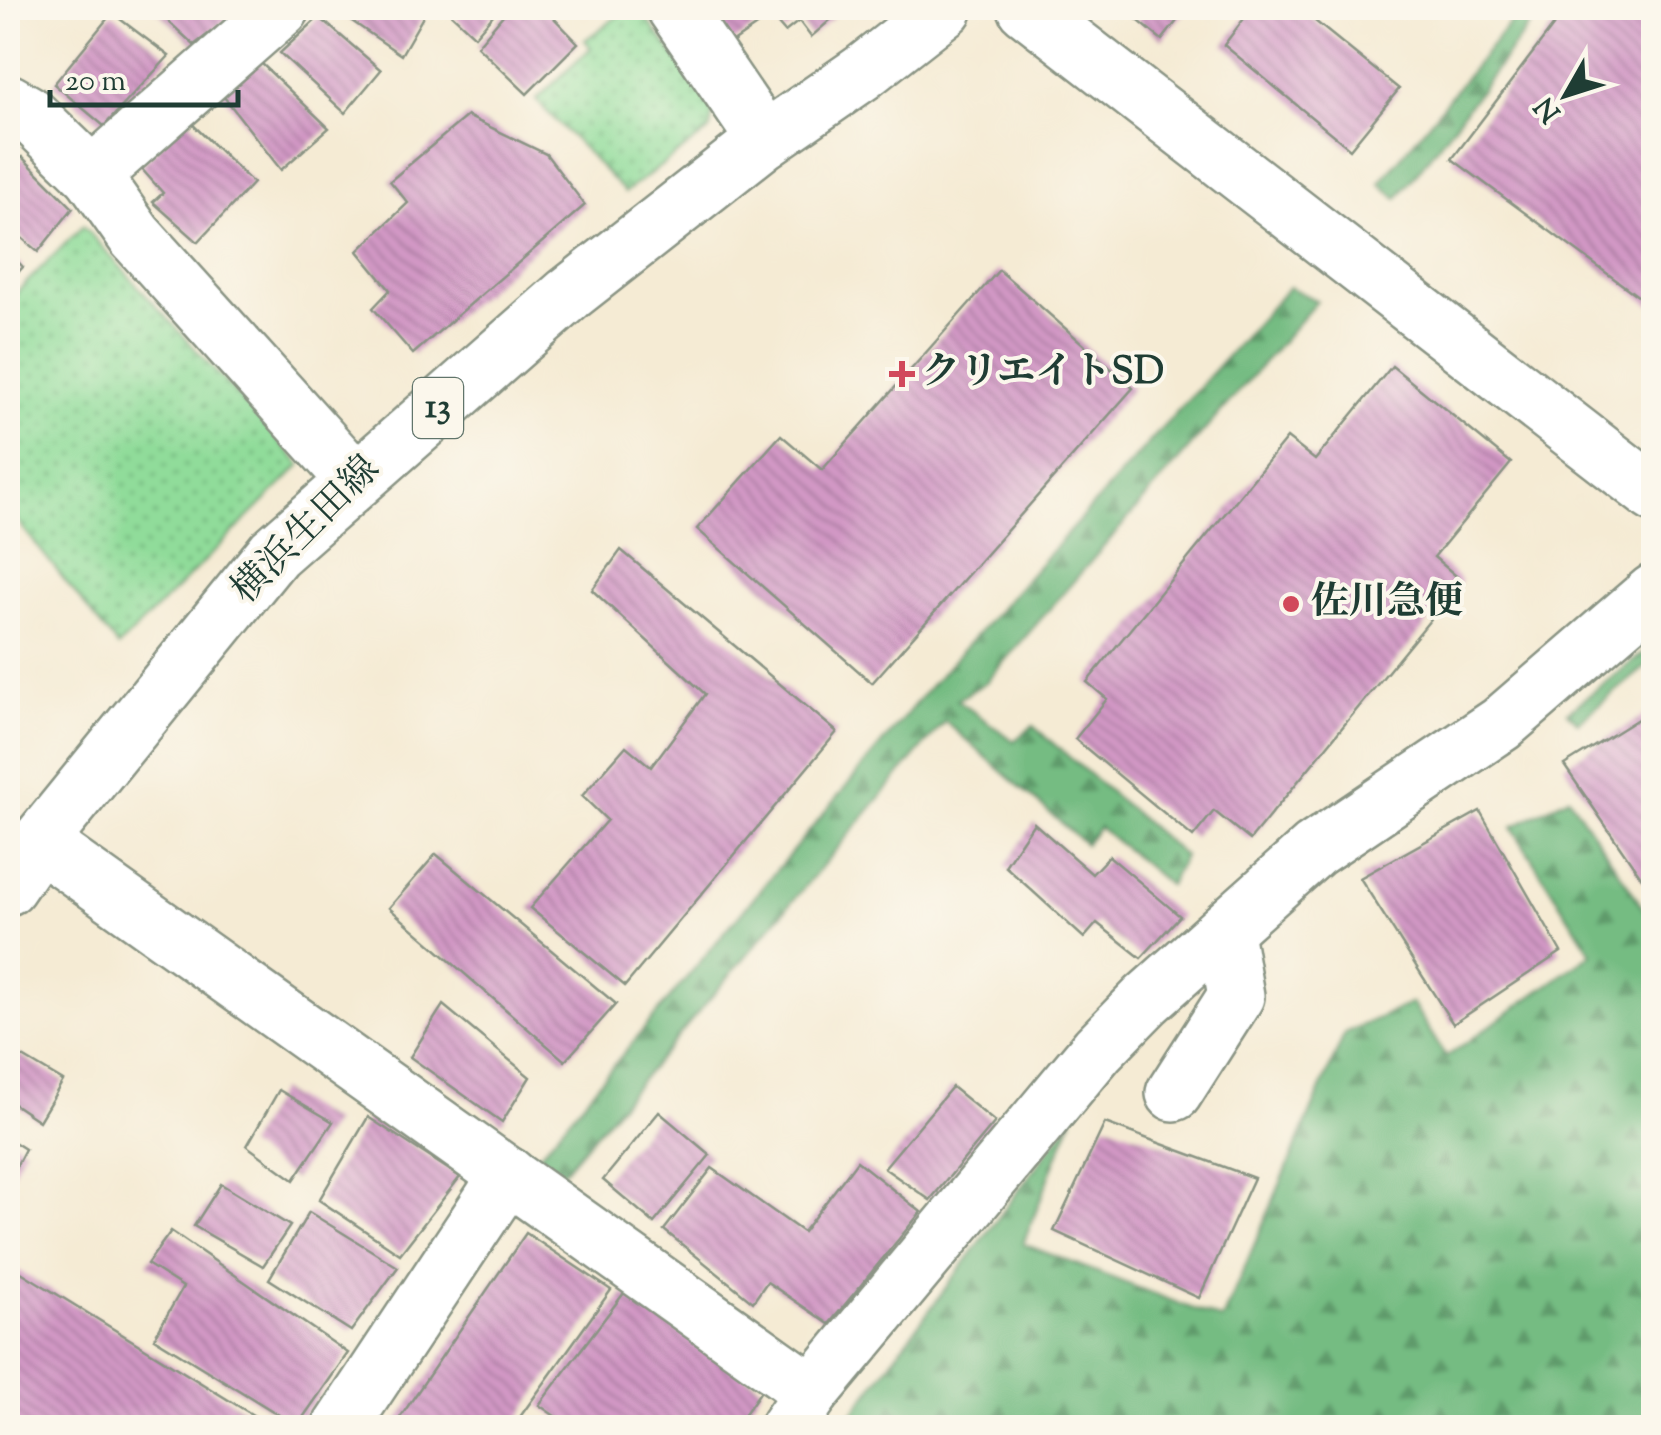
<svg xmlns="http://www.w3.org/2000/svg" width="1661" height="1435" font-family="'Sorts Mill Goudy','Noto Serif JP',serif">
<defs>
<pattern id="grass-dots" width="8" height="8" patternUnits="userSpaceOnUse" patternTransform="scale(2.5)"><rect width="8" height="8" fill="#90dc9a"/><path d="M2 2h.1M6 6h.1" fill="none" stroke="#75b47e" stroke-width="1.8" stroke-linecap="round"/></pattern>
<pattern id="forest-firs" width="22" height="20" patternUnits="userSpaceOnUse" patternTransform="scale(2.5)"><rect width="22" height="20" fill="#74bc82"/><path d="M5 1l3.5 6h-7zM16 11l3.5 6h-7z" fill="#5f9a6b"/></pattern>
<pattern id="building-back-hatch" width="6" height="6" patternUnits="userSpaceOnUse" patternTransform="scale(2.5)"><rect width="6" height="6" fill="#d298c5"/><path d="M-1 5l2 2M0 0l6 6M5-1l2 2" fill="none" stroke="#aa7da1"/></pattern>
</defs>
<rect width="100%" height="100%" fill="#fbf7ec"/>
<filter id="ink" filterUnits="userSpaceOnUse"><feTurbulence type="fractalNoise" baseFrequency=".01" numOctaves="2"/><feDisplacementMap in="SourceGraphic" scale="20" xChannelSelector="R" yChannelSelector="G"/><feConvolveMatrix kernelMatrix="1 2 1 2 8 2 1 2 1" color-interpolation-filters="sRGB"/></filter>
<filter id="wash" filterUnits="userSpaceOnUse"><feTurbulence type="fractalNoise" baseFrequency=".0048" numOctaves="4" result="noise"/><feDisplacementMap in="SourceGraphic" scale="40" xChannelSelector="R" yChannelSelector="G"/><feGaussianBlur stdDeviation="2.25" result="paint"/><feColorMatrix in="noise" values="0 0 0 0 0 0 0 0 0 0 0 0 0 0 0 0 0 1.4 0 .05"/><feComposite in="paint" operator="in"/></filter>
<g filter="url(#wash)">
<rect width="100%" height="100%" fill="#f5ebd4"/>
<g fill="url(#grass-dots)" stroke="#588c67" stroke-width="2.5">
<polygon points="629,8 638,8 713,105 710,130 625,192 536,100 591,48 585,40"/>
<polygon points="83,226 301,465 118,647 8,509 8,301"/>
</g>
<g fill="url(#forest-firs)" stroke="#4a7c5b" stroke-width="2.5">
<polygon points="1522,8 1543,8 1397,199 1380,183"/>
<polygon points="1289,287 1317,301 986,682 957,700 1014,741 1033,726 1184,856 1169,885 1099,827 1085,844 945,721 562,1173 538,1156 926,691"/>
<polygon points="1653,646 1653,661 1578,722 1567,712"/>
<polygon points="1569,797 1653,923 1653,1427 842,1428 1073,1117 1023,1244 1222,1320 1345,1033 1412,1003 1446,1057 1592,954 1512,827"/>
</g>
<g id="blocks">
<g fill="url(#building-back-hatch)">
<polygon points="154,8 242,8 194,45"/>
<polygon points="333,8 428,8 401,55"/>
<polygon points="445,8 499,8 475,36"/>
<polygon points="509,8 544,8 578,43 527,94 477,46"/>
<polygon points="709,8 844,8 811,37 799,21 785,32 771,16 733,42"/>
<polygon points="1123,8 1187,8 1162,40"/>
<polygon points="1252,8 1299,8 1399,89 1350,149 1224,45"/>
<polygon points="1567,8 1631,8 1654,25 1654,308 1452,159"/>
<polygon points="112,13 169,56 104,126 54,84"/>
<polygon points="319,17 381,70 345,113 280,53"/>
<polygon points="260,62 329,128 281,170 221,93"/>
<polygon points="467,116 546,154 585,205 413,354 373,308 390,290 358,251 408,203 390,181"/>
<polygon points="186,118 253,183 198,242 153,202 163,193 140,167"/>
<polygon points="22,157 73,208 38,252 8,226 8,174"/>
<polygon points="8,251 23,267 8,283"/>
<polygon points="999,270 1133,388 872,683 697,529 781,435 822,470"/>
<polygon points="1392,366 1511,463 1434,557 1462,581 1250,840 1214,811 1193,837 1075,739 1107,699 1087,682 1287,438 1315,460"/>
<polygon points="621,550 837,732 625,986 530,908 607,820 582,796 626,746 651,767 705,694 592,590"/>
<polygon points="1654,709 1654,896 1564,765"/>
<polygon points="1480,811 1561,952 1453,1024 1360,878"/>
<polygon points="1034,823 1092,874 1109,856 1180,916 1141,958 1097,923 1084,938 1005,866"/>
<polygon points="436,854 616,1004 565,1061 389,908"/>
<polygon points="443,1005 530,1077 502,1122 410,1057"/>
<polygon points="8,1048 63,1081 39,1121 8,1100"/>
<polygon points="952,1087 995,1122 930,1200 884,1168"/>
<polygon points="279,1090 333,1122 294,1180 247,1146"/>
<polygon points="659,1112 710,1155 654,1223 603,1180"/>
<polygon points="368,1117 460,1177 400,1254 319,1200"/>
<polygon points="1105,1123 1254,1178 1199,1298 1054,1231"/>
<polygon points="8,1138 25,1149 8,1182"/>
<polygon points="857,1161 921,1212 829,1324 767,1282 753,1302 664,1230 712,1168 803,1232"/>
<polygon points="221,1184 290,1226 263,1266 194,1226"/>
<polygon points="309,1212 398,1267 351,1331 269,1279"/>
<polygon points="171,1231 348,1353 297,1426 154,1338 183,1287 147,1264"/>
<polygon points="526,1233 611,1290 512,1428 393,1428"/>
<polygon points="8,1264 274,1428 8,1428"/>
<polygon points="624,1293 763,1388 735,1428 572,1428 539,1405"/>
</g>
</g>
</g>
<g filter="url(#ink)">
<use href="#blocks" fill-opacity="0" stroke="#8a9484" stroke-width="2.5"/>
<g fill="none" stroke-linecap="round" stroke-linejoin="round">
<defs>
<g id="minor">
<polyline points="675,8 765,140"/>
<polyline points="1026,8 1654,494"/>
<polyline points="8,102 29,114 92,175 135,236 355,480"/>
<polyline points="92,175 282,8"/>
<polyline points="39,842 812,1392"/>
<polyline points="1174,1093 1236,996 1225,932"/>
<polyline points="340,1428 508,1175"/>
<polyline points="787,1428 812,1392 1098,1049 1146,1000 1314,850 1501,724 1654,592"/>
</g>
<polyline id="major" points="8,887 39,842 274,553 569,294 765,140 862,73 945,8"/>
</defs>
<use href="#minor" stroke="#8a9484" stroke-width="60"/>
<use href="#major" stroke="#8a9484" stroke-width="60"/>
<use href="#minor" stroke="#fff" stroke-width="55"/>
<use href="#major" stroke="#fff" stroke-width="55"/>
</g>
</g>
<g fill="#d1495b" stroke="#fbf7ec" stroke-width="4">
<path d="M897 359h10v10h10v10h-10v10h-10v-10h-10v-10h10z"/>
<circle cx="1291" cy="604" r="10"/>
</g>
<g text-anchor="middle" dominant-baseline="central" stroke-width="8" stroke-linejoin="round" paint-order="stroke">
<rect fill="#fbf7ec" stroke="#61756b" stroke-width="2.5" x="413" y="378" width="50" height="60" rx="8"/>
<g font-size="35" font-weight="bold" fill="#1f3d34">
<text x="438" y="408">13</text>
</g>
<g font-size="38" font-weight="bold" fill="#1f3d34" stroke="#fbf7ec" text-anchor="start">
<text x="922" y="374">クリエイトSD</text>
<text x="1311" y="604">佐川急便</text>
</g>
<g font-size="38" fill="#1f3d34" stroke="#fbf7ec">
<text transform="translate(307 531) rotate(-45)">横浜生田線</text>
</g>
</g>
<rect width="1661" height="1435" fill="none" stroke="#fbf7ec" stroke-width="40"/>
<g transform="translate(1566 95) rotate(231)" stroke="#fbf7ec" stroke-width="8" paint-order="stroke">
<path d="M0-8L18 38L0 25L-18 38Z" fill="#1f3d34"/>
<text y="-15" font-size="28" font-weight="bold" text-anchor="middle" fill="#1f3d34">N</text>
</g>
<path d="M50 90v15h188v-15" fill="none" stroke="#1f3d34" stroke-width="5"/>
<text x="65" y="90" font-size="30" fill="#1f3d34" stroke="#fbf7ec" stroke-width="8" paint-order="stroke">20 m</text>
</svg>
